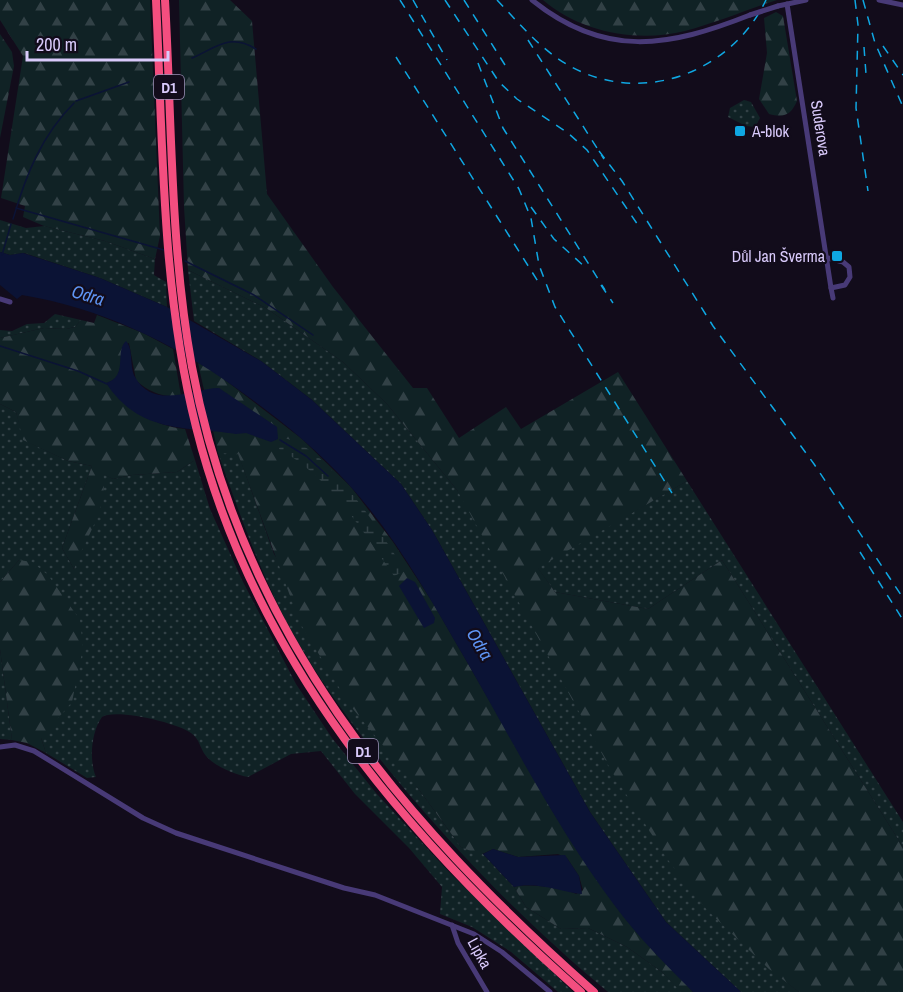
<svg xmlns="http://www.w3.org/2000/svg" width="903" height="992" font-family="'Archivo Narrow',sans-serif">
<defs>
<pattern id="grass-dots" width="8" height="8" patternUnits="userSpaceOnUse" patternTransform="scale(1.5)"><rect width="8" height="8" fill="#102225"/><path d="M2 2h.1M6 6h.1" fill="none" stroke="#324146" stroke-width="1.8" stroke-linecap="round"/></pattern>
<pattern id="forest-firs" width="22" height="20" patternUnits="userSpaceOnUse" patternTransform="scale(1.5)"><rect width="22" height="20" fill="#102225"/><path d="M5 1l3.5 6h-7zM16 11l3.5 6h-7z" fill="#324146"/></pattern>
<pattern id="wetland-marsh" width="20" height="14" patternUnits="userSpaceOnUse" patternTransform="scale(1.5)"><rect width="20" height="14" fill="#102225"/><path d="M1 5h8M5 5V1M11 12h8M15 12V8" fill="none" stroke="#324146"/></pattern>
</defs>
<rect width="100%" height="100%" fill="#120c1b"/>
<g fill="url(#grass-dots)">
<polygon points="744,100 751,102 760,118 755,127 746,126 728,117 730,108"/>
<polygon points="0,220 26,228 44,226 105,241 155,259 154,275 166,282 167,307 100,278 24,253 10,255 0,252"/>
<polygon points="188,270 266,308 343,362 387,404 457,490 774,972 799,992 741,992 666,922 590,812 432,530 401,484 312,400 261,361 194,321"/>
<polygon points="55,314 81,320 75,327 66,329 44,328 0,338 0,330 12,331 27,324 44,323"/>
<path d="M0,404L16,412L24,440L68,461L92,466L62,548L74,569L102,473L113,479L132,475L177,472L195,460L210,509L242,580L296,684L332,738L376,793L450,873L573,992H558L511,952L472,927L440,914L442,887L409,848L355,794L321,751L291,754L248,777C236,775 214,766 206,756C200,749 200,739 191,733C178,723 115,708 102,717C91,732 89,761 96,777L87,778L46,753L41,738L19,560L0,582Z"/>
<path d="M218,453H238L274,554L417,787L461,847L483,854L514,887L526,907L561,929L588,928L627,947L662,972L682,992H608C535,931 474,870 412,798C369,747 328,695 295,637C262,579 240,515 218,453Z"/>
<polygon points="687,481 903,822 903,847 722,560 648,609 555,592 537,567"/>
<polygon points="0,649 12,740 0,739"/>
</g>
<g fill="url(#forest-firs)">
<polygon points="0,0 150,0 160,236 155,259 105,241 44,226 23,217 25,206 1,198 23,56 0,20"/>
<polygon points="179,0 230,0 252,21 267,194 333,287 413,388 427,388 459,438 506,407 521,429 618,372 687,481 538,568 555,592 648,609 722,560 903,847 903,992 799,992 769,969 707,910 668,860 612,772 457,490 387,404 343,362 266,308 188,270 184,207"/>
<path d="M543,0H777C746,10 716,23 685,31C637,43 580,32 543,0Z"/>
<path d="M776,12L783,16L797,101C791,115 784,118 769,114L759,99L767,53L764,18Z"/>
<polygon points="0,34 12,52 14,66 0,138"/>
<path d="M97,315L143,333L173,349L181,396C164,398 148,392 136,380L129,343L123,345L122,361L117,378L107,383C128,409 153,426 185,429L195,460L177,472L132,475L113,479L103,474C109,508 85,538 74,569L62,548L92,466L68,461L23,440L16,412L0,404V338L44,328L66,329L75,327L81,320L94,323Z"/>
<path d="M198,363L208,367L302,439L351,487L393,542L433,603L557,818L617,908L693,992H681L662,972L627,947L588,928L561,929L526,907L514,887C528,883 564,888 576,894L583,890L579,876L567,858L558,854L518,857L493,849L480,855L461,847L417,787L349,704L300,623L238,454L218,453Z"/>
<polygon points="19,560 32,562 48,575 80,620 83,648 72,702 41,738 46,753 27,743 12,740 0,649 0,582"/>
</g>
<path fill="url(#wetland-marsh)" d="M283,438C325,443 383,535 405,571L394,576C362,530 329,476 279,449Z"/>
<g fill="#0b1335">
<path d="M0,252L10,255L23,253L100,278L167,307L261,361L312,400L401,484L432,530L590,812L666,922L741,992H693C666,965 638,937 615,906C558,830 514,744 467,662C432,602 397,538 350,486C317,449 277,417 236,388C172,342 100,308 22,295L17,299L0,285Z"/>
<path d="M126,341C134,350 129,366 135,377C154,411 193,388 219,388L277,427L278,439L271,442L246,433L236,434C184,426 140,434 106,383C129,376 114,352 126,341Z"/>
<polygon points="407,578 415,582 435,618 434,623 424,628 399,586"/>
<path d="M493,849L518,857L565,855L579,876L582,894C561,892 536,881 514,887L483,854Z"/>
</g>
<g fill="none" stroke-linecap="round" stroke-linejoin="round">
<g stroke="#0b1335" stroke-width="1.5">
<path d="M192,58C217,47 230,33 256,49"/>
<polyline points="76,101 129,82"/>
<polyline points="16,208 164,250"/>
<path d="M13,219C26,175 41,136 74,103"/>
<polyline points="2,255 11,224"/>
<polyline points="185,261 254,295 313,335"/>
<polyline points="0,346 78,371 107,384"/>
<polyline points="280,440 306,456 328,476"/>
</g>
<g stroke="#483a77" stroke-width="5">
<path d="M532,0C605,59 669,47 750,15"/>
<polyline points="879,0 903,5"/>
<polyline points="787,4 831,288 845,285 850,277 849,267 843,262 828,258"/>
<polyline points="778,6 806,0"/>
<polyline points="831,288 833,298"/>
<polyline points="0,299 10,302"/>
<polyline points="0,747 15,745 34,751 143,818 176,833 344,888 375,895 474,934 502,952 550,992"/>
<polyline points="452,925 458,943 487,992"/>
</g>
<g stroke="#f34e7f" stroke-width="8">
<path d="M156,0C163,141 161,289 196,427C254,659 405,837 581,992"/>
<path d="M165,0C172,122 170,247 192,367C241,631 398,819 594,992"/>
</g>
<g stroke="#0fa7e2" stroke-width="1.5" stroke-dasharray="9 8" stroke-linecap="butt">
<polyline points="400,0 519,189 531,218 539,265 555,307 672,493"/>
<polyline points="413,0 447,60"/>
<polyline points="445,0 499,82 517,99 568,133 587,150 640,228"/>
<polyline points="464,0 505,65"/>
<path d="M497,0C519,23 540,49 568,65C641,107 731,73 766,0"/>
<polyline points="855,0 858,25 856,108 868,191"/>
<polyline points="863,0 875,43 903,107"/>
<polyline points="528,40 604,159"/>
<polyline points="883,46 903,75"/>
<polyline points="864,47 866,74"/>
<polyline points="396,57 539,283"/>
<polyline points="478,63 503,128 605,290"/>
<polyline points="599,151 622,181 713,326 814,464 903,598"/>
<polyline points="531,207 554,239 585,267"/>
<polyline points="601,285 613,303"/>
<polyline points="860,552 903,620"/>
</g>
<polyline stroke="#483a77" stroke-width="5" points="750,15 778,6"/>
</g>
<g fill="#0fa7e2" stroke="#120c1b" stroke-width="2">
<rect x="734" y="125" width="12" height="12" rx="3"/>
<rect x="831" y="250" width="12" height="12" rx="3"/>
</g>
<g text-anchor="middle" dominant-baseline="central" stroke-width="4.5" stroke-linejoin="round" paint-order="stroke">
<g fill="#120c1b" stroke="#9d91b8" stroke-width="1.5">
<rect x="154" y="75" width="30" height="24" rx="4.5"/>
<rect x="348" y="739" width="30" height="24" rx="4.5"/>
</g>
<g font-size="15" font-weight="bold" fill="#d9cafb">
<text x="169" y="87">D1</text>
<text x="363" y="751">D1</text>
</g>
<g font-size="16" fill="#d9cafb" stroke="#120c1b">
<text transform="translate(821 128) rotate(81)">Suderova</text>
<text transform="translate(480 953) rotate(61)">Lipka</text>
</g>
<g font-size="16" fill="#d9cafb" stroke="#120c1b" text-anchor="start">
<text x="752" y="131">A-blok</text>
<text x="825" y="256" text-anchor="end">Důl Jan Šverma</text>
</g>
<g font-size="18" font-style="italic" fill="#5f95f4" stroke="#120c1b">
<text transform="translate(88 295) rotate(17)">Odra</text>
<text transform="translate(480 644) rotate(59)">Odra</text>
</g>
</g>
<path d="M27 51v9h141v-9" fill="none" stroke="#d9cafb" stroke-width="3"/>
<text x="36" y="51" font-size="18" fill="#d9cafb" stroke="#120c1b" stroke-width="4.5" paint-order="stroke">200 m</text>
</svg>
